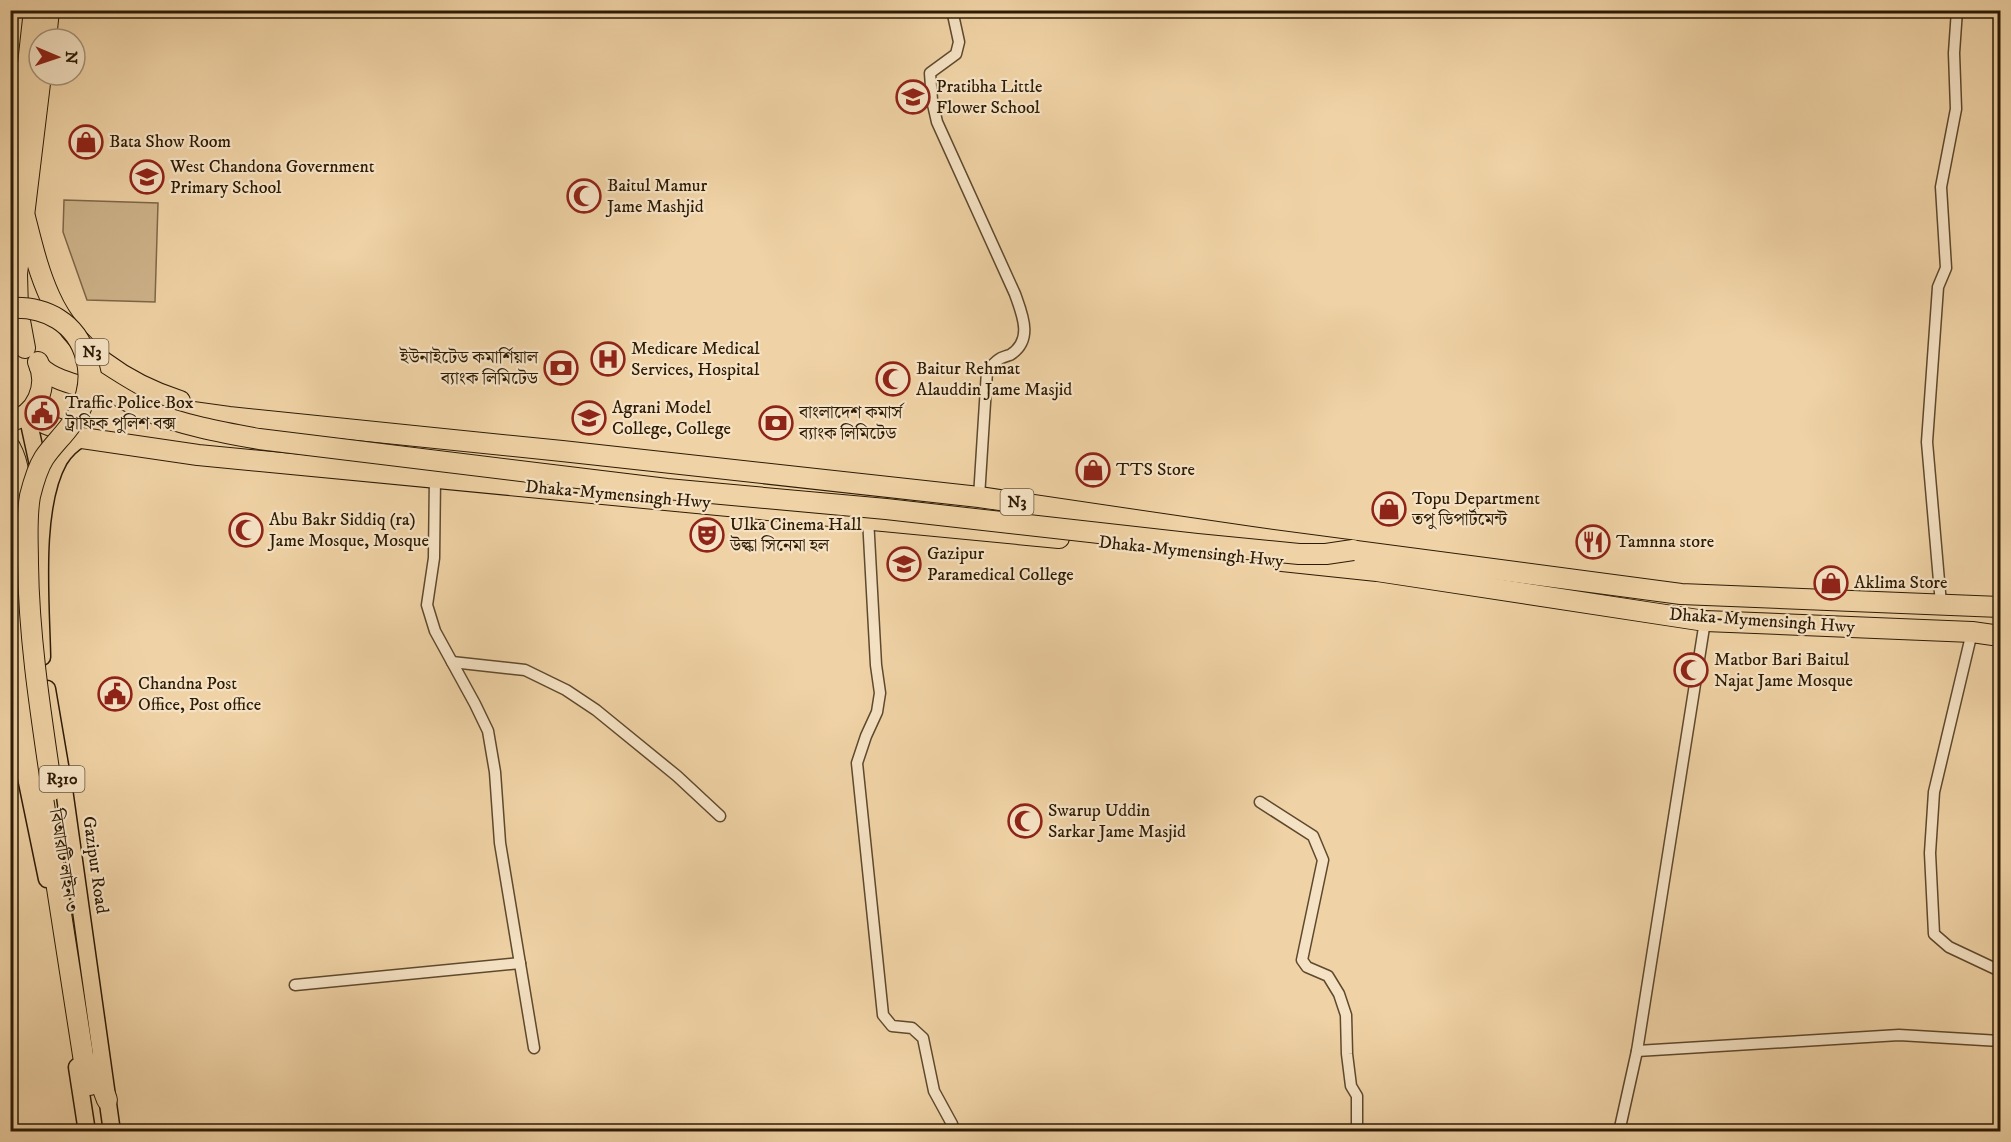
<svg xmlns="http://www.w3.org/2000/svg" width="2011" height="1142" font-family="'IM FELL DW Pica','Noto Serif Bengali',serif">
<rect width="100%" height="100%" fill="#efd2a5"/>
<filter id="stains"><feTurbulence type="fractalNoise" baseFrequency=".00333" numOctaves="4"/><feColorMatrix values="0 0 0 0 .2 0 0 0 0 .09 0 0 0 0 .02 0 0 0 .5 -.17"/></filter>
<radialGradient id="worn" r=".72"><stop offset=".6" stop-color="#630" stop-opacity="0"/><stop offset="1" stop-color="#630" stop-opacity=".3"/></radialGradient>
<polygon fill="#ceb38a" stroke="#7e6748" stroke-width="1.5" points="64,200 158,203 155,302 87,300 63,232"/>
<g fill="none" stroke-linecap="round" stroke-linejoin="round">
<defs>
<g id="street">
<path d="M952,10L959,42L956,54L930,73L932,100L937,122L1015,294C1022,314 1034,340 1010,355C1009,355 1001,358 1001,358C995,361 991,367 987,371L979,497"/>
<polyline points="435,477 434,558 427,605 435,631 475,704 488,731 495,772 500,843 534,1048"/>
<polyline points="868,518 876,665 880,693 877,712 866,736 857,763 883,1015 892,1026 912,1028 923,1038 934,1091 952,1124 954,1132"/>
<polyline points="1941,604 1927,442 1938,287 1946,268 1941,187 1956,109 1954,53 1957,10"/>
<polyline points="1975,634 1972,632 1934,792 1930,853 1934,934 1949,947 2000,971"/>
<polyline points="452,662 525,670 566,690 596,710 677,776 720,816"/>
<polyline points="1260,802 1313,836 1323,860 1302,960 1307,967 1328,976 1339,994 1346,1015 1347,1054 1351,1086 1357,1096 1357,1132"/>
<polyline points="295,985 520,963"/>
<polyline points="1637,1051 1899,1035 2000,1041"/>
<polyline points="1619,1132 1637,1051 1705,621"/>
</g>
<g id="primary">
<polyline points="27,414 40,474"/>
<path d="M42,657C41,603 32,508 59,460C65,450 73,443 82,438"/>
<polyline points="47,689 64,789 112,1132"/>
<polyline points="10,700 47,879"/>
<polyline points="77,1067 87,1132"/>
</g>
<g id="highway">
<polyline points="46,39 49,10"/>
<polyline points="10,195 16,172 34,10"/>
<path d="M25,217C32,244 38,271 50,297C73,349 127,384 180,401"/>
<polyline points="25,348 18,310 17,274 41,75"/>
<path d="M40,367C55,382 84,386 104,393"/>
<polyline points="150,404 171,409 229,417 562,451 979,497 1251,537 1681,594 2000,607"/>
<polyline points="27,414 46,424 82,438 198,455 1059,538"/>
<path d="M10,421C37,416 49,385 38,362"/>
<path d="M10,447C23,471 18,488 17,514C16,536 17,558 18,579C19,618 22,657 27,695L85,1068L90,1085"/>
<polyline points="1282,561 1377,571 1705,621 1972,632 2000,636"/>
<polyline points="94,1065 107,1100"/>
</g>
</defs>
<use href="#street" stroke="#5e492d" stroke-width="13"/>
<use href="#primary" stroke="#2d1b05" stroke-width="19"/>
<use href="#highway" stroke="#2d1b05" stroke-width="22"/>
<use href="#street" stroke="#f5e2c4" stroke-width="10"/>
<use href="#primary" stroke="#efd2a5" stroke-width="16"/>
<use href="#highway" stroke="#efd2a5" stroke-width="20"/>
<defs>
<g id="highway-bridge">
<path d="M10,308C46,306 77,323 86,358C93,382 85,407 70,426C62,437 52,446 44,458C37,469 33,484 30,496C26,518 28,542 28,564C29,640 41,715 52,790"/>
<path d="M87,359L92,379C109,390 127,402 145,410C182,425 220,432 259,439L667,489L886,509L1197,544L1299,554H1326L1353,550"/>
</g>
</defs>
<use href="#highway-bridge" stroke="#2d1b05" stroke-width="22" stroke-linecap="butt"/>
<use href="#highway-bridge" stroke="#efd2a5" stroke-width="20"/>
</g>
<defs>
<symbol id="school-ring" viewBox="-11 -11 22 22"><circle r="9.5" fill="#f5e2c4" stroke="#8f2418" stroke-width="1.5"/><path d="M0-5L7-2L0 1L-7-2ZM-4 1L0 2.5L4 1V4Q0 6-4 4Z" fill="#8f2418"/></symbol>
<symbol id="shop-ring" viewBox="-11 -11 22 22"><circle r="9.5" fill="#f5e2c4" stroke="#8f2418" stroke-width="1.5"/><path d="M-5-2.5h2.3a2.7 3.5 0 0 1 5.4 0H5L5.5 6h-11ZM-1.5-2.5h3a1.5 2.3 0 0 0-3 0Z" fill="#8f2418"/></symbol>
<symbol id="mosque-ring" viewBox="-11 -11 22 22"><circle r="9.5" fill="#f5e2c4" stroke="#8f2418" stroke-width="1.5"/><path d="M3.5-4.9A6 6 0 1 0 3.5 4.9A5 5 0 1 1 3.5-4.9Z" fill="#8f2418"/></symbol>
<symbol id="hospital-ring" viewBox="-11 -11 22 22"><circle r="9.5" fill="#f5e2c4" stroke="#8f2418" stroke-width="1.5"/><path d="M-5-5h3v3.5h4V-5h3V5h-3V1.5h-4V5h-3Z" fill="#8f2418"/></symbol>
<symbol id="bank-ring" viewBox="-11 -11 22 22"><circle r="9.5" fill="#f5e2c4" stroke="#8f2418" stroke-width="1.5"/><path d="M-6-4H6V4H-6ZM0-2.3a2.3 2.3 0 1 0 0 4.6a2.3 2.3 0 1 0 0-4.6Z" fill="#8f2418"/></symbol>
<symbol id="civic-ring" viewBox="-11 -11 22 22"><circle r="9.5" fill="#f5e2c4" stroke="#8f2418" stroke-width="1.5"/><path d="M-.6-6.5H3V-4.5H.6V-3L4-1V1h2V6H-6V1h2V-1L-.6-3ZM-1.2 2.5V6h2.4V2.5Z" fill="#8f2418"/></symbol>
<symbol id="university-ring" viewBox="-11 -11 22 22"><circle r="9.5" fill="#f5e2c4" stroke="#8f2418" stroke-width="1.5"/><path d="M0-5L7-2L0 1L-7-2ZM-4 1L0 2.5L4 1V4Q0 6-4 4Z" fill="#8f2418"/></symbol>
<symbol id="theatre-ring" viewBox="-11 -11 22 22"><circle r="9.5" fill="#f5e2c4" stroke="#8f2418" stroke-width="1.5"/><path d="M-5-5.5Q0-4 5-5.5V0Q5 5 0 6Q-5 5-5 0ZM-3.3-2.5H-1v1.5H-3.3ZM1-2.5H3.3v1.5H1ZM-2.8 1Q0 5.5 2.8 1Z" fill="#8f2418"/></symbol>
<symbol id="restaurant-ring" viewBox="-11 -11 22 22"><circle r="9.5" fill="#f5e2c4" stroke="#8f2418" stroke-width="1.5"/><path d="M-5-6h1v4h1v-4h1v4h1v-4h1v5L-1.5 .5V6h-2V.5L-5-1ZM5-6V6H3V1.5H1.5Q1.5-4 5-6Z" fill="#8f2418"/></symbol>
</defs>
<g fill-rule="evenodd">
<use href="#school-ring" x="894" y="78" width="38" height="38"/>
<use href="#shop-ring" x="67" y="123" width="38" height="38"/>
<use href="#school-ring" x="128" y="158" width="38" height="38"/>
<use href="#mosque-ring" x="565" y="177" width="38" height="38"/>
<use href="#hospital-ring" x="589" y="340" width="38" height="38"/>
<use href="#bank-ring" x="542" y="349" width="38" height="38"/>
<use href="#mosque-ring" x="874" y="360" width="38" height="38"/>
<use href="#civic-ring" x="23" y="394" width="38" height="38"/>
<use href="#university-ring" x="570" y="399" width="38" height="38"/>
<use href="#bank-ring" x="757" y="404" width="38" height="38"/>
<use href="#shop-ring" x="1074" y="451" width="38" height="38"/>
<use href="#shop-ring" x="1370" y="490" width="38" height="38"/>
<use href="#mosque-ring" x="227" y="511" width="38" height="38"/>
<use href="#theatre-ring" x="688" y="516" width="38" height="38"/>
<use href="#restaurant-ring" x="1574" y="523" width="38" height="38"/>
<use href="#university-ring" x="885" y="545" width="38" height="38"/>
<use href="#shop-ring" x="1812" y="564" width="38" height="38"/>
<use href="#mosque-ring" x="1672" y="651" width="38" height="38"/>
<use href="#civic-ring" x="96" y="675" width="38" height="38"/>
<use href="#mosque-ring" x="1006" y="802" width="38" height="38"/>
</g>
<g text-anchor="middle" dominant-baseline="central" stroke-width="4.5" stroke-linejoin="round" paint-order="stroke">
<g fill="#f5e2c4" stroke="#69573e" stroke-width="1.5">
<rect x="75.5" y="339" width="33" height="26" rx="4.5"/>
<rect x="1000.5" y="489" width="33" height="26" rx="4.5"/>
<rect x="39.5" y="766" width="45" height="26" rx="4.5"/>
</g>
<g font-size="16" font-weight="bold" fill="#2d1b05">
<text x="92" y="352">N3</text>
<text x="1017" y="502">N3</text>
<text x="62" y="779">R310</text>
</g>
<g font-size="18" fill="#2d1b05" stroke="#f5e2c4" text-anchor="start">
<text x="936" y="87">Pratibha Little<tspan x="936" dy="21">Flower School</tspan></text>
<text x="109" y="142">Bata Show Room</text>
<text x="170" y="167">West Chandona Government<tspan x="170" dy="21">Primary School</tspan></text>
<text x="607" y="186">Baitul Mamur<tspan x="607" dy="21">Jame Mashjid</tspan></text>
<text x="631" y="349">Medicare Medical<tspan x="631" dy="21">Services, Hospital</tspan></text>
<text x="538" y="358" text-anchor="end">ইউনাইটেড কমার্শিয়াল<tspan x="538" dy="21">ব্যাংক লিমিটেড</tspan></text>
<text x="916" y="369">Baitur Rehmat<tspan x="916" dy="21">Alauddin Jame Masjid</tspan></text>
<text x="65" y="403">Traffic Police Box<tspan x="65" dy="21">ট্রাফিক পুলিশ বক্স</tspan></text>
<text x="612" y="408">Agrani Model<tspan x="612" dy="21">College, College</tspan></text>
<text x="799" y="413">বাংলাদেশ কমার্স<tspan x="799" dy="21">ব্যাংক লিমিটেড</tspan></text>
<text x="1116" y="470">TTS Store</text>
<text x="1412" y="499">Topu Department<tspan x="1412" dy="21">তপু ডিপার্টমেন্ট</tspan></text>
<text x="269" y="520">Abu Bakr Siddiq (ra)<tspan x="269" dy="21">Jame Mosque, Mosque</tspan></text>
<text x="730" y="525">Ulka Cinema Hall<tspan x="730" dy="21">উল্কা সিনেমা হল</tspan></text>
<text x="1616" y="542">Tamnna store</text>
<text x="927" y="554">Gazipur<tspan x="927" dy="21">Paramedical College</tspan></text>
<text x="1854" y="583">Aklima Store</text>
<text x="1714" y="660">Matbor Bari Baitul<tspan x="1714" dy="21">Najat Jame Mosque</tspan></text>
<text x="138" y="684">Chandna Post<tspan x="138" dy="21">Office, Post office</tspan></text>
<text x="1048" y="811">Swarup Uddin<tspan x="1048" dy="21">Sarkar Jame Masjid</tspan></text>
</g>
<g font-size="18" fill="#2d1b05" stroke="#f5e2c4">
<text transform="translate(618 495) rotate(5)">Dhaka-Mymensingh Hwy</text>
<text transform="translate(1191 552) rotate(6)">Dhaka-Mymensingh Hwy</text>
<text transform="translate(1762 621) rotate(4)">Dhaka-Mymensingh Hwy</text>
<text transform="translate(63 861) rotate(81)">বিআরটি লাইন ৩</text>
<text transform="translate(95 865) rotate(82)">Gazipur Road</text>
</g>
</g>
<rect width="2011" height="1142" fill="none" stroke="#efd2a5" stroke-width="36"/>
<rect x="12" y="12" width="1987" height="1118" fill="none" stroke="#2d1b05" stroke-width="3"/>
<rect x="18" y="18" width="1975" height="1106" fill="none" stroke="#2d1b05" stroke-width="1.5"/>
<g transform="translate(57 57) rotate(92)"><circle r="28" fill="#f5e2c4" stroke="#a59278" stroke-width="1.5"/>
<path d="M0-4.5L10 22L0 15L-10 22Z" fill="#8f2418"/>
<text y="-9" font-size="16" font-weight="bold" text-anchor="middle" fill="#2d1b05">N</text>
</g>
<rect width="100%" height="100%" filter="url(#stains)"/>
<rect width="100%" height="100%" fill="url(#worn)"/>
</svg>
